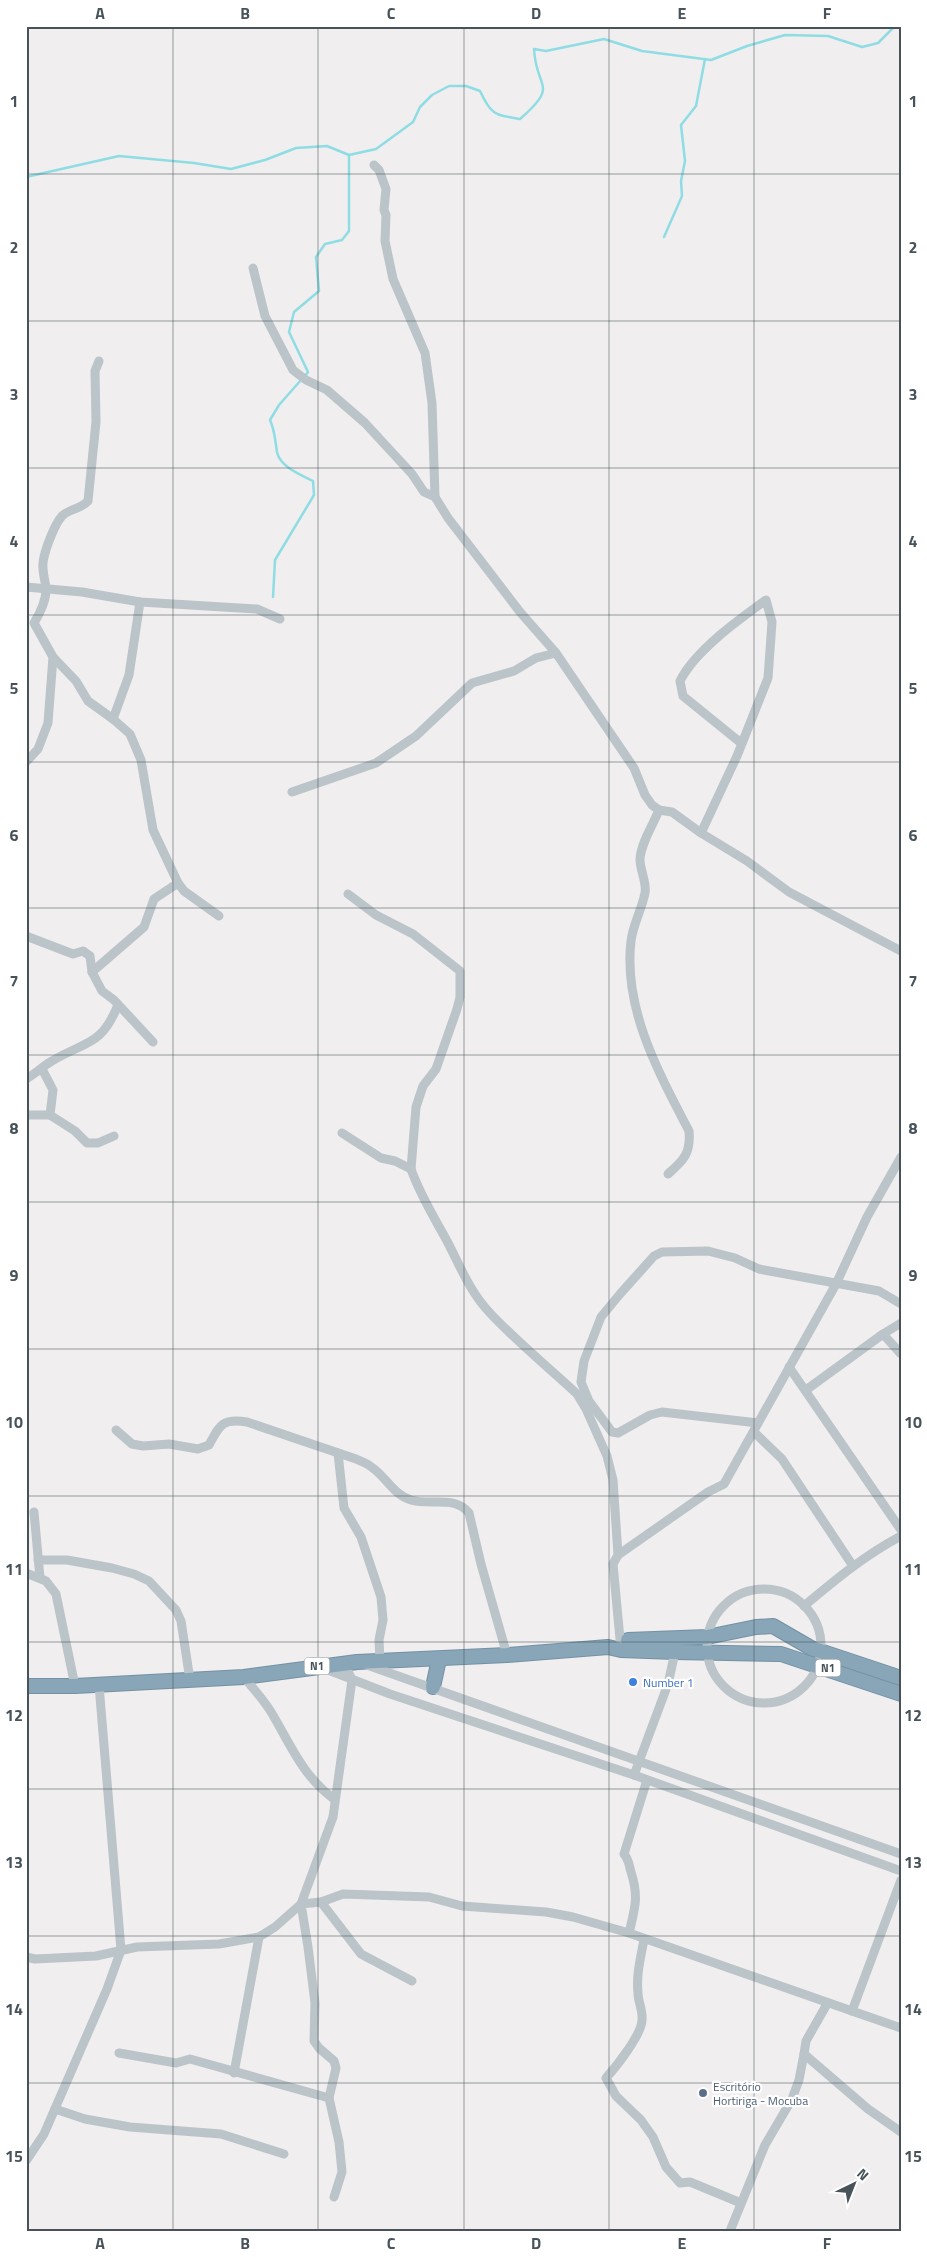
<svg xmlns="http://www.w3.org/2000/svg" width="927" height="2257" font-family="'Titillium Web',sans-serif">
<rect width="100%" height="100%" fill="#f0eeee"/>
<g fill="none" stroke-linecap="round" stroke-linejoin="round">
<g stroke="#8fdde4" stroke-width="2.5">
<path d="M26,177L119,156L194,163L231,169L265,160L296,148L327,146L349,155L376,149L413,122L420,107L432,95L449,86H466L480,91C491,115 495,115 520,119C560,84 536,90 534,49L546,51L604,39L642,51L711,60L747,46L785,35L828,36L862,47L878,43L895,26"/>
<polyline points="664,237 682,196 681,181 685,161 681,125 696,106 705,59"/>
<polyline points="305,376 308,372 289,332 294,312 319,291 316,257 325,244 342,240 349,231 349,155"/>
<path d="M273,597L275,560L314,495L313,481C301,475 280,467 277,452C275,440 275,431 270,420L279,405L301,380"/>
</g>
<defs>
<g id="highway">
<polyline points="628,1640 707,1637 756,1627 773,1626 811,1648 901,1678"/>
<polyline points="26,1686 75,1686 244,1677 357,1662 507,1655 608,1647 621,1650 675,1652 781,1654 901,1694"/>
<polyline points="433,1687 439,1659"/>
</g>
</defs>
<use href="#highway" stroke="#7491a4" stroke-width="16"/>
<g stroke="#bac4c9" stroke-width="9">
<polyline points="374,165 379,170 386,189 384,210 386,215 385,241 393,279 425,353 432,403 435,497 448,518 520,612 556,653 634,768 645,795 652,805 659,810 672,812 701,833 747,861 789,892 901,951"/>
<polyline points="253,268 265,316 293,370 306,380 327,390 365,423 412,474 424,492 435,497"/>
<polyline points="26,587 82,592 140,602 257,609 280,619"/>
<polyline points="53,657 76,681 88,701 113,719 130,734 141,760 153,830 178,883 184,891 219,916"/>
<polyline points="113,719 129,675 140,602"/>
<path d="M26,762L38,749L48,723L53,657L34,623C40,613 46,602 46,590C46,582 42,573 43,563C44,552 54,525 62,516C69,509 81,509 88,501L96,422L95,371L99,361"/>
<polyline points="292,792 376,763 416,736 472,683 514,671 536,658 556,653"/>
<path d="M659,810C653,825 641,843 640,859C640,871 647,882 645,893C642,909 633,924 631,941C623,1009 659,1073 689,1131C691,1153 684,1160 668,1174"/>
<path d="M701,833L737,756L768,678L772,622L766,600C738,620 695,651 680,681L683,696L741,743"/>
<polyline points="348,894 376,915 413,934 460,971 460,997 457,1009 436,1069 423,1086 416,1107 411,1169"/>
<polyline points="26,936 73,954 83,951 90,956 92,972 102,991 114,1000 153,1042"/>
<polyline points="92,972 144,927 154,899 178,883"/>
<polyline points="42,1069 53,1090 50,1115 75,1131 87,1143 98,1143 114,1136"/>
<path d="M26,1079C35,1074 43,1066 52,1061C85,1041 101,1047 118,1005"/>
<polyline points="26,1115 50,1115"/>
<path d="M342,1133L381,1158L395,1161L411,1169C420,1195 434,1217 447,1241C460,1266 470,1292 490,1313C517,1342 548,1367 577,1394L586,1409L607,1456L613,1480L618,1555"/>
<polyline points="883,1334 901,1354"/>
<polyline points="789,1367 901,1530"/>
<polyline points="806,1390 883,1334 901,1323"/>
<polyline points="758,1423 662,1412 650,1415 618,1433 612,1432 589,1401 581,1382 584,1361 601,1317 620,1294 654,1256 662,1252 708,1251 735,1258 759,1269 879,1291 901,1304"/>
<path d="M116,1430L132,1444L143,1446L169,1444L198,1449L209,1445C220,1425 222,1418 247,1422L356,1459C360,1461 366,1463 370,1466C386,1476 392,1494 411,1500C432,1506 454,1495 469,1513L481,1564L507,1655"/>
<polyline points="754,1432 782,1459 853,1566"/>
<polyline points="338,1453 344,1508 361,1537 381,1597 383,1620 379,1640 380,1661"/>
<polyline points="34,1512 40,1578"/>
<polyline points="38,1560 67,1560 112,1568 134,1574 149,1581 176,1610 181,1621 190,1680"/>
<polyline points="26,1573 46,1581 56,1594 75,1686"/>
<circle cx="764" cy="1646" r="57"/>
<path d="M804,1606C835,1580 865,1555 901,1536"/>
<polyline points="621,1650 613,1564 618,1555 708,1492 724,1484 836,1284 867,1217 901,1157"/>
<polyline points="367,1665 901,1854"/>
<polyline points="323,1668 390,1694 634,1775 901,1871"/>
<path d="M244,1677C254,1690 266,1702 274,1717C292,1748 304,1777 334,1799"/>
<polyline points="634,1775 668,1684 675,1652"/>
<polyline points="901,1880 852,2011 901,2028"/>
<polyline points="321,1902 361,1954 412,1981"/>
<path d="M629,1933C635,1908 639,1897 631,1872C629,1865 629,1860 624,1854L647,1780"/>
<path d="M644,1939C641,1957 636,1974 638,1993C638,2002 643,2010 642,2020C642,2034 616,2067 606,2078L616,2096L641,2120L653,2137L666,2167L680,2183L690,2182L741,2203"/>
<polyline points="26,1957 35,1959 96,1956 137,1947 219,1944 259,1937 275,1927 301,1904 333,1817 352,1680 344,1663"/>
<polyline points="827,2004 806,2041 804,2054 868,2109 901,2132"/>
<polyline points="119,2053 176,2063 190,2059 329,2098"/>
<polyline points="234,2073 259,1937"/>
<polyline points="55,2109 85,2119 130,2127 221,2134 284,2154"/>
<polyline points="26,2161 44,2134 107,1989 121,1950 99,1685"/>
<polyline points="334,2197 342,2172 339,2142 329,2098 336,2068 334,2061 319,2048 314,2041 315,2003 308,1947 301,1904 321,1902 343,1894 429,1897 462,1906 546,1912 573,1917 629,1933 852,2011"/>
<polyline points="730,2231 765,2145 792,2099 799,2080 804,2054"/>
</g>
<use href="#highway" stroke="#89a6b9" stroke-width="14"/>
</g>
<path fill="none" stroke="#475359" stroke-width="1" stroke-opacity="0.55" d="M173,26V2231M318,26V2231M464,26V2231M609,26V2231M754,26V2231M26,174H901M26,321H901M26,468H901M26,615H901M26,762H901M26,908H901M26,1055H901M26,1202H901M26,1349H901M26,1496H901M26,1642H901M26,1789H901M26,1936H901M26,2083H901"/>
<circle fill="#3f7fe0" stroke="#fff" stroke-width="2" cx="633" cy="1682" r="5"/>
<circle fill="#5c6f8a" stroke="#fff" stroke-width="2" cx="703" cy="2093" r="5"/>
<g text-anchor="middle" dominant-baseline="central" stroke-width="4.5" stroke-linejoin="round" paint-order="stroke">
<g fill="#fff" stroke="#7e878b" stroke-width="1">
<rect x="304.5" y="1657.5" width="25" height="17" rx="4"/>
<rect x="815.5" y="1659.5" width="25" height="17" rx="4"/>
</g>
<g font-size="11" font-weight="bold" fill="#475359">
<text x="317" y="1666">N1</text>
<text x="828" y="1668">N1</text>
</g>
<g font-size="12" fill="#366cbe" stroke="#fff" text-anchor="start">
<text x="643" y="1682">Number 1</text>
</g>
<g font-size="12" fill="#4e5e75" stroke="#fff" text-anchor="start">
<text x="713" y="2086">Escritório<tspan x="713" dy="14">Hortiriga - Mocuba</tspan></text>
</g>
</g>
<rect width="927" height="2257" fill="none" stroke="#ffffff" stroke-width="55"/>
<g transform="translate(854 2184) rotate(43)" stroke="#ffffff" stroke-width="4" paint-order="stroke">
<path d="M0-4L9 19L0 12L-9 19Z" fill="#475359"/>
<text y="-8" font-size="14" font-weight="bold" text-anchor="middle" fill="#475359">N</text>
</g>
<rect x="28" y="28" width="872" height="2202" fill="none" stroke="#475359" stroke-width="2"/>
<g font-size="16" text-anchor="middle" font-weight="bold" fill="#475359">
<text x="100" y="19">A</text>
<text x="245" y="19">B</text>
<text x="391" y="19">C</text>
<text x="536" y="19">D</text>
<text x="682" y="19">E</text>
<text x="827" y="19">F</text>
<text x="14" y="107">1</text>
<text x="913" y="107">1</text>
<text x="14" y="253">2</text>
<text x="913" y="253">2</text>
<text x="14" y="400">3</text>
<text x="913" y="400">3</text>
<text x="14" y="547">4</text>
<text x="913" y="547">4</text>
<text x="14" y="694">5</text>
<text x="913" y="694">5</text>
<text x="14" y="841">6</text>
<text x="913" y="841">6</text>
<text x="14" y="987">7</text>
<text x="913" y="987">7</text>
<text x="14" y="1134">8</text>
<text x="913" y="1134">8</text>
<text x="14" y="1281">9</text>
<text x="913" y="1281">9</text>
<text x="14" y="1428">10</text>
<text x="913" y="1428">10</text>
<text x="14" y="1575">11</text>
<text x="913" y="1575">11</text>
<text x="14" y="1721">12</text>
<text x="913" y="1721">12</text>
<text x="14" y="1868">13</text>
<text x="913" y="1868">13</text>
<text x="14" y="2015">14</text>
<text x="913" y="2015">14</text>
<text x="14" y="2162">15</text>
<text x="913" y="2162">15</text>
<text x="100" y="2249">A</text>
<text x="245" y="2249">B</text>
<text x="391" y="2249">C</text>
<text x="536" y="2249">D</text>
<text x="682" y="2249">E</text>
<text x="827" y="2249">F</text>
</g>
</svg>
